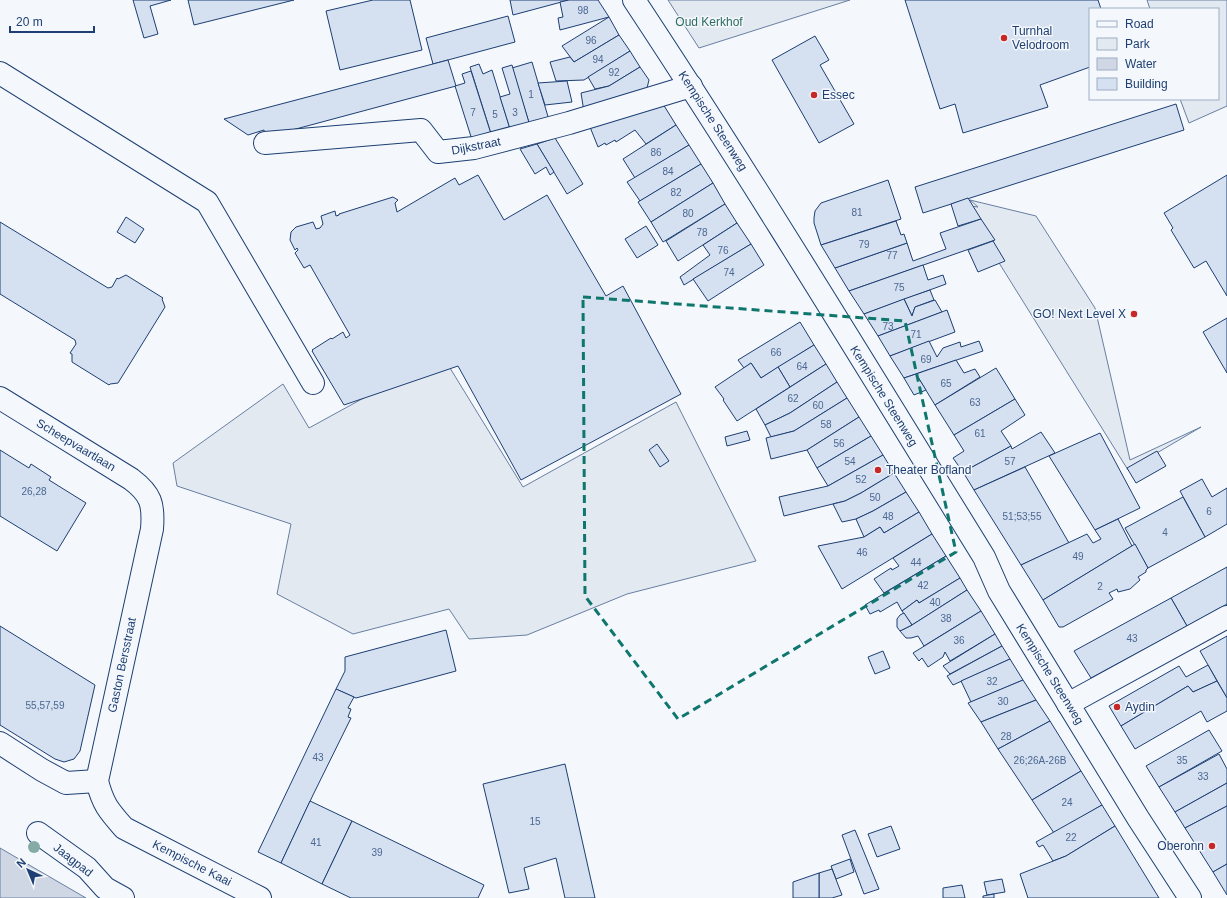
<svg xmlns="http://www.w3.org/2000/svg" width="1227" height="898" font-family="Helvetica,sans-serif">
<rect width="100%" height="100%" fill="#f4f7fb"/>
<g fill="#e3e9f0" stroke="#687fa3">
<polygon points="668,0 850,0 699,48"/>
<polygon points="1147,0 1227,0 1227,106 1189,123 1180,99 1218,99 1218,9 1150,9"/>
<polygon points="970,200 1036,216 1095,308 1130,460 1201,427 1128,470 963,205 978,207"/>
<polygon points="442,355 523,487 676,402 756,561 627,594 527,635 469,639 449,609 353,634 277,594 291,524 177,486 173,463 283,384 309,428"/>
</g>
<polygon fill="#cfd7e4" stroke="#687fa3" points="0,848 86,898 0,898"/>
<g fill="#d5e0f0" stroke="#1d3f73">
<polygon points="133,0 171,0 150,6 158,34 144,38"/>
<polygon points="188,0 294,0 194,25"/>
<polygon points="373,0 410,0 422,50 340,70 326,11"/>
<polygon points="510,0 569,0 513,15"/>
<polygon points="569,0 598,0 609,17 560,30 558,18 563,17 560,2"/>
<polygon points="905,0 1098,0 1101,9 1090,9 1090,67 1040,85 1048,107 963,133 955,104 940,109"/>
<polygon points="508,16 515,42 433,64 426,38"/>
<polygon points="609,17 619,35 574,62 562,46"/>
<polygon points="619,35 630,51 584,80 556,81 550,62 570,57 574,62"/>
<polygon points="815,36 829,60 820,65 854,124 819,143 772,60"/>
<polygon points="630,51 640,67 609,86 595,89 588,77"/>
<polygon points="448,60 456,86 266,137 264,130 248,135 224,119"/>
<polygon points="532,62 549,120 530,126 512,68"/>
<polygon points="479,64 483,74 492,70 511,132 492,137 470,67"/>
<polygon points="512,65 530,126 511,132 500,97 510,94 502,68"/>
<polygon points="640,67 649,80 647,88 584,112 581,93 609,86"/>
<polygon points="471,71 492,137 473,143 455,86 465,83 462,74"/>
<polygon points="567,81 572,102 545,105 538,83"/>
<polygon points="663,104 676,125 646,144 635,130 616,142 615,140 606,145 605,143 598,147 590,127"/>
<polygon points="1176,104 1184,130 923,213 915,187"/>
<polygon points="676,125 689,145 635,178 623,159"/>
<polygon points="555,138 583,184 567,194 537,144"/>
<polygon points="537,144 554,172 550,175 546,167 535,174 520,149"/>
<polygon points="689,145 701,164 640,201 627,182"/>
<polygon points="701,164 713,183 651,222 638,202"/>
<polygon points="478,175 504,220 547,195 606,296 623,286 681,394 521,480 458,366 344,405 312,351 313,351 312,350 331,338 332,339 343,332 346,338 350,335 310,265 304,268 295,253 298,250 297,248 295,250 290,240 291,232 296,227 313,222 316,229 320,228 323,224 321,216 335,211 336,216 339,215 339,214 393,197 398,200 395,203 397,212 455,178 459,185"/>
<polygon points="1227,175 1227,296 1206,261 1194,268 1171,230 1173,228 1164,213"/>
<polygon points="888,180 901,219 821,245 814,223 814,218 815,211 821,203"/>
<polygon points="713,183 725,204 663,242 651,222"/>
<polygon points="968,198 981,219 958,226 951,204"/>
<polygon points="725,204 737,223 678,261 666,241"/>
<polygon points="126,217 144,229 135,243 117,232"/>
<polygon points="981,219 995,240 849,291 835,268 907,243 913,261 946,249 940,233"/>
<polygon points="896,221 901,235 904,234 907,243 835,268 821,245"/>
<polygon points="0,222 108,288 112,287 117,278 118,279 126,275 163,298 162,299 165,307 118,383 110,384 109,385 72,362 72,354 70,353 76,344 75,340 0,294"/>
<polygon points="737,223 751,244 684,285 680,277 710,255 703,245"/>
<polygon points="646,226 658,245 637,258 625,239"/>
<polygon points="993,241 1005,261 978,272 968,250"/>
<polygon points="751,244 764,265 708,301 693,279"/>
<polygon points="923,265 928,280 943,275 946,284 864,314 849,291"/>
<polygon points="930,290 934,300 915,307 912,316 904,299"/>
<polygon points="904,299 912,316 915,307 935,300 942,312 878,336 864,314"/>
<polygon points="947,310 955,332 890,356 878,336"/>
<polygon points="1227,318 1227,373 1203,332"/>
<polygon points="800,322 814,345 761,378 751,363 744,368 738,360"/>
<polygon points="929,341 937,357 943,348 960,342 961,347 979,341 983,351 904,378 890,356"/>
<polygon points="814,345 826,364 790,387 778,367"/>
<polygon points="956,360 964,373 975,369 980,377 935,405 916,374"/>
<polygon points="751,363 761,378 778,367 790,387 737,421 723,400 724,399 715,387"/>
<polygon points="826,364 837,382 790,413 765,425 756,409"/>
<polygon points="996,368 1015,399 954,435 935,405"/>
<polygon points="916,374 926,390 914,395 904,378"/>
<polygon points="837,382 847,398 794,431 771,437 765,425 790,413"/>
<polygon points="847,398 859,417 807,450 771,459 766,438 794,431"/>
<polygon points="1015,399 1025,415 1001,431 1011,446 963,472 953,458 964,451 954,435"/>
<polygon points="859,417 871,436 817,468 807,450"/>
<polygon points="747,431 750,440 727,446 725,437"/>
<polygon points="1041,432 1055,453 974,490 963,472 1011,446 1012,449"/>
<polygon points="1100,433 1140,508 1095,530 1049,456"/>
<polygon points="871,436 883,455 828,486 817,468"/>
<polygon points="657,444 669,461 660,467 649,450"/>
<polygon points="0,450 29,468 31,464 51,477 49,480 86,503 57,551 0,516"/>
<polygon points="1157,451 1166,466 1136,483 1127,468"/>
<polygon points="883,455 894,473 861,493 845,501 784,516 779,497 828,486"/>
<polygon points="1025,467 1069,543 1021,565 974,490"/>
<polygon points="894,473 906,492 873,511 856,519 842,522 833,504 845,501 861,493"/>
<polygon points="1202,479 1212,497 1227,488 1227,524 1205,537 1180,491"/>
<polygon points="906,492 919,512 884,533 880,527 864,537 856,519 873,511"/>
<polygon points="1183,497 1205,537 1148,568 1125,528"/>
<polygon points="919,512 932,534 842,589 818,546 864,537 880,527 884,533"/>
<polygon points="1118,519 1132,546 1043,600 1021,565 1087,534 1093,543 1101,539 1095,530"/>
<polygon points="932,534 946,556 884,593 874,579 891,568 892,570 899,566 893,558"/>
<polygon points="1135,544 1148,568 1146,570 1146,572 1138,577 1140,580 1130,589 1118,592 1117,589 1109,593 1113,599 1063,627 1059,627 1043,600"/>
<polygon points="946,556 960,578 919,603 917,600 902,611 897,602 880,612 879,610 870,614 865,605"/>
<polygon points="1227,567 1227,604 1187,626 1171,598"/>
<polygon points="960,578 967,590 912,625 902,611 917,600 919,603"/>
<polygon points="967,590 981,611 924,646 918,636 911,638 906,638 900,631 912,625"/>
<polygon points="1171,598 1187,626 1091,678 1074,651"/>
<polygon points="981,611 995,634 950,661 945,652 943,657 928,667 922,658 919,661 913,653"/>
<polygon points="904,613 912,625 900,631 897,627 897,619 900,615"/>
<polygon points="0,626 95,685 80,751 74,759 64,762 55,759 0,725"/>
<polygon points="446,630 456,671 356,698 336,689 345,671 345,657"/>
<polygon points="995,634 1002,646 950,674 943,666"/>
<polygon points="1227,636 1227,698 1200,651"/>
<polygon points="1002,646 1010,659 953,685 947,676"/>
<polygon points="883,651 890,668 875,674 868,657"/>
<polygon points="1010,659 1023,680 971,702 961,681"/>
<polygon points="1208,665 1217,681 1193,692 1188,686 1121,726 1109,706 1179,666 1186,677"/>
<polygon points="1023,680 1036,700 981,722 968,703"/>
<polygon points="1217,681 1227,698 1227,711 1207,722 1201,711 1135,749 1121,726 1188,686 1193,692"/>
<polygon points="336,689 354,697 348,708 351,709 348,717 351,718 313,795 281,863 258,852"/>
<polygon points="1036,700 1050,721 998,749 981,722"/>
<polygon points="1050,721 1081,771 1032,800 998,749"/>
<polygon points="1209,730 1222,751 1159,787 1146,766"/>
<polygon points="1219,754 1227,769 1227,783 1175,812 1159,787"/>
<polygon points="565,764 595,898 565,898 556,858 524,868 529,889 509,893 483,784"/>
<polygon points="1081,771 1102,805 1054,833 1032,800"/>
<polygon points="1227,783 1227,806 1185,828 1175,812"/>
<polygon points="310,801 352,821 322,884 281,863"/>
<polygon points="1102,805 1115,826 1066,856 1053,861 1043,845 1039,847 1036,842"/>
<polygon points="1227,806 1227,864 1213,872 1185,828"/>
<polygon points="352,821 484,885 478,898 351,898 322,884"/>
<polygon points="891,826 900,849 877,857 868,834"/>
<polygon points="1115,826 1159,898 1028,898 1020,874 1066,856"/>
<polygon points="855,830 879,889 864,894 842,835"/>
<polygon points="850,859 854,872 836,879 831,866"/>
<polygon points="1227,864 1227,895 1213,872"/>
<polygon points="832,869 842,895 832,898 819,898 819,873"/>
<polygon points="819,873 819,898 793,898 793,882"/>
<polygon points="1002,879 1005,892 987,895 984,882"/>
<polygon points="962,885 965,898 943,898 943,888"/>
<polygon points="994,894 994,898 983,898 983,896"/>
</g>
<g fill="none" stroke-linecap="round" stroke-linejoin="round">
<defs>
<g id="minor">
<polyline points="0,73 207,202 313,383"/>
<polyline points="265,143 421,130 438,152 474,148 569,123 691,86"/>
<path d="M0,398L131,479C151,494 154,504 152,529L97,781C103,804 108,810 124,828L260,898"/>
<polyline points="1068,704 1227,617"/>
<polyline points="0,743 42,770 66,783 97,781"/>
<polyline points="38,833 87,868 105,888 123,898"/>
</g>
<path id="major" d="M634,0C755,183 869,371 984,557L999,591L1138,818L1190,898"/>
</defs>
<use href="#minor" stroke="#1d3f73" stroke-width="24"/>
<use href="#major" stroke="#1d3f73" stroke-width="24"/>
<use href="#minor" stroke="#f4f7fb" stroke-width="22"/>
<use href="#major" stroke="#f4f7fb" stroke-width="22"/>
</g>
<circle fill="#86aba6" cx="34" cy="847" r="6"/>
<path fill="none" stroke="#0f766e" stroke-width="3" stroke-dasharray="8 5" stroke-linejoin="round" d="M583,297L905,321L956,552L678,719L585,596Z"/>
<g fill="#c62828" stroke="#f4f7fb" stroke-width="1.5">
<circle cx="1004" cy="38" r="4"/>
<circle cx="814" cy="95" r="4"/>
<circle cx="1134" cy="314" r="4"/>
<circle cx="878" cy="470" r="4"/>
<circle cx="1117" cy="707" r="4"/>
<circle cx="1212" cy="846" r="4"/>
</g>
<g text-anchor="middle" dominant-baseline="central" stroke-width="3" stroke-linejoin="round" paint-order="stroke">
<g font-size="10" fill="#4b6792">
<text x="583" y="10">98</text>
<text x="591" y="40">96</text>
<text x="598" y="59">94</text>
<text x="614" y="72">92</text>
<text x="531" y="94">1</text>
<text x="473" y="112">7</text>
<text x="515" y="112">3</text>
<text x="495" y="114">5</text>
<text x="656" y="152">86</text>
<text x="668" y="171">84</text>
<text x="676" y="192">82</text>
<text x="857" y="212">81</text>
<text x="688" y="213">80</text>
<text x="702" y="232">78</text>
<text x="864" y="244">79</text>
<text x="723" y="250">76</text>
<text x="892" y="255">77</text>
<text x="729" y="272">74</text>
<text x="899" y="287">75</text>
<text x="888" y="326">73</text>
<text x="916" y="334">71</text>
<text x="776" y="352">66</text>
<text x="926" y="359">69</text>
<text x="802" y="366">64</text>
<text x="946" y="383">65</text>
<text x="793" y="398">62</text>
<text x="975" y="402">63</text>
<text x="818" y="405">60</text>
<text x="826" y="424">58</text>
<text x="980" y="433">61</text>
<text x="839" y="443">56</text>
<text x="850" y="461">54</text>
<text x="1010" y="461">57</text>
<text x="861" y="479">52</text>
<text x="34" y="491">26,28</text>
<text x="875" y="497">50</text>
<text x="1209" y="511">6</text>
<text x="888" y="516">48</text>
<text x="1022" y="516">51;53;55</text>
<text x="1165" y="532">4</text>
<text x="862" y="552">46</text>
<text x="1078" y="556">49</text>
<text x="916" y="562">44</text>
<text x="923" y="585">42</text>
<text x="1100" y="586">2</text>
<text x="935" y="602">40</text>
<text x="946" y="618">38</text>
<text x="1132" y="638">43</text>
<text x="959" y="640">36</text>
<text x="992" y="681">32</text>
<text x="1003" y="701">30</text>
<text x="45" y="705">55,57,59</text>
<text x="1006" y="736">28</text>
<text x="318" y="757">43</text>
<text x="1040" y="760">26;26A-26B</text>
<text x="1182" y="760">35</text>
<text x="1203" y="776">33</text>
<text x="1067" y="802">24</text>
<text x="535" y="821">15</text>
<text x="1071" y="837">22</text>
<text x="316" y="842">41</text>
<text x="377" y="852">39</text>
</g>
<g font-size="12" fill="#2c6c60" stroke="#f4f7fb">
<text x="709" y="22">Oud Kerkhof</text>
</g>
<g font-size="12" fill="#1d3f73" stroke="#f4f7fb" text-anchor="start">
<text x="1012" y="31">Turnhal<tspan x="1012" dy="14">Velodroom</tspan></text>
<text x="822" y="95">Essec</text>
<text x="1126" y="314" text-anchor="end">GO! Next Level X</text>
<text x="886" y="470">Theater Bofland</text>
<text x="1125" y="707">Aydin</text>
<text x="1204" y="846" text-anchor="end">Oberonn</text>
</g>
<g font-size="12" fill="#1d3f73" stroke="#f4f7fb">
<text transform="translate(713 121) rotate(57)">Kempische Steenweg</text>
<text transform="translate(476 146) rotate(-11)">Dijkstraat</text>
<text transform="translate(884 396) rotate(58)">Kempische Steenweg</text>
<text transform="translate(76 445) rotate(31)">Scheepvaartlaan</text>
<text transform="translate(122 665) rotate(-78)">Gaston Bersstraat</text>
<text transform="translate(1050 674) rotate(58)">Kempische Steenweg</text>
<text transform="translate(73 860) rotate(38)">Jaagpad</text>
<text transform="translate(192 863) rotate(27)">Kempische Kaai</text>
</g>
</g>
<rect x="1089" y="8" width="130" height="92" fill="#f4f7fb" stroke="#9eadc5"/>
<rect x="1097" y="21" width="20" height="6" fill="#f4f7fb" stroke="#9eadc5"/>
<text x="1125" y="28" font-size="12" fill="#1d3f73">Road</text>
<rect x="1097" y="38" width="20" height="12" fill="#e3e9f0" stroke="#9eadc5"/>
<text x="1125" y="48" font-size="12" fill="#1d3f73">Park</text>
<rect x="1097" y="58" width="20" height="12" fill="#cfd7e4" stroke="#9eadc5"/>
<text x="1125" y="68" font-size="12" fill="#1d3f73">Water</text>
<rect x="1097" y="78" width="20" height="12" fill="#d5e0f0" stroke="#9eadc5"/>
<text x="1125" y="88" font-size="12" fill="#1d3f73">Building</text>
<g transform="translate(28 870) rotate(316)" stroke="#f4f7fb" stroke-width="3" paint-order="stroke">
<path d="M0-3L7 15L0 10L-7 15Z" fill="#1d3f73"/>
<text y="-6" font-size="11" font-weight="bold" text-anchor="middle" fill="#1d3f73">N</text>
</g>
<path d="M10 26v6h84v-6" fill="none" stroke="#1d3f73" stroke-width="2"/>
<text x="16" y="26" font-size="12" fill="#1d3f73" stroke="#f4f7fb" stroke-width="3" paint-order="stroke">20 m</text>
</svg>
